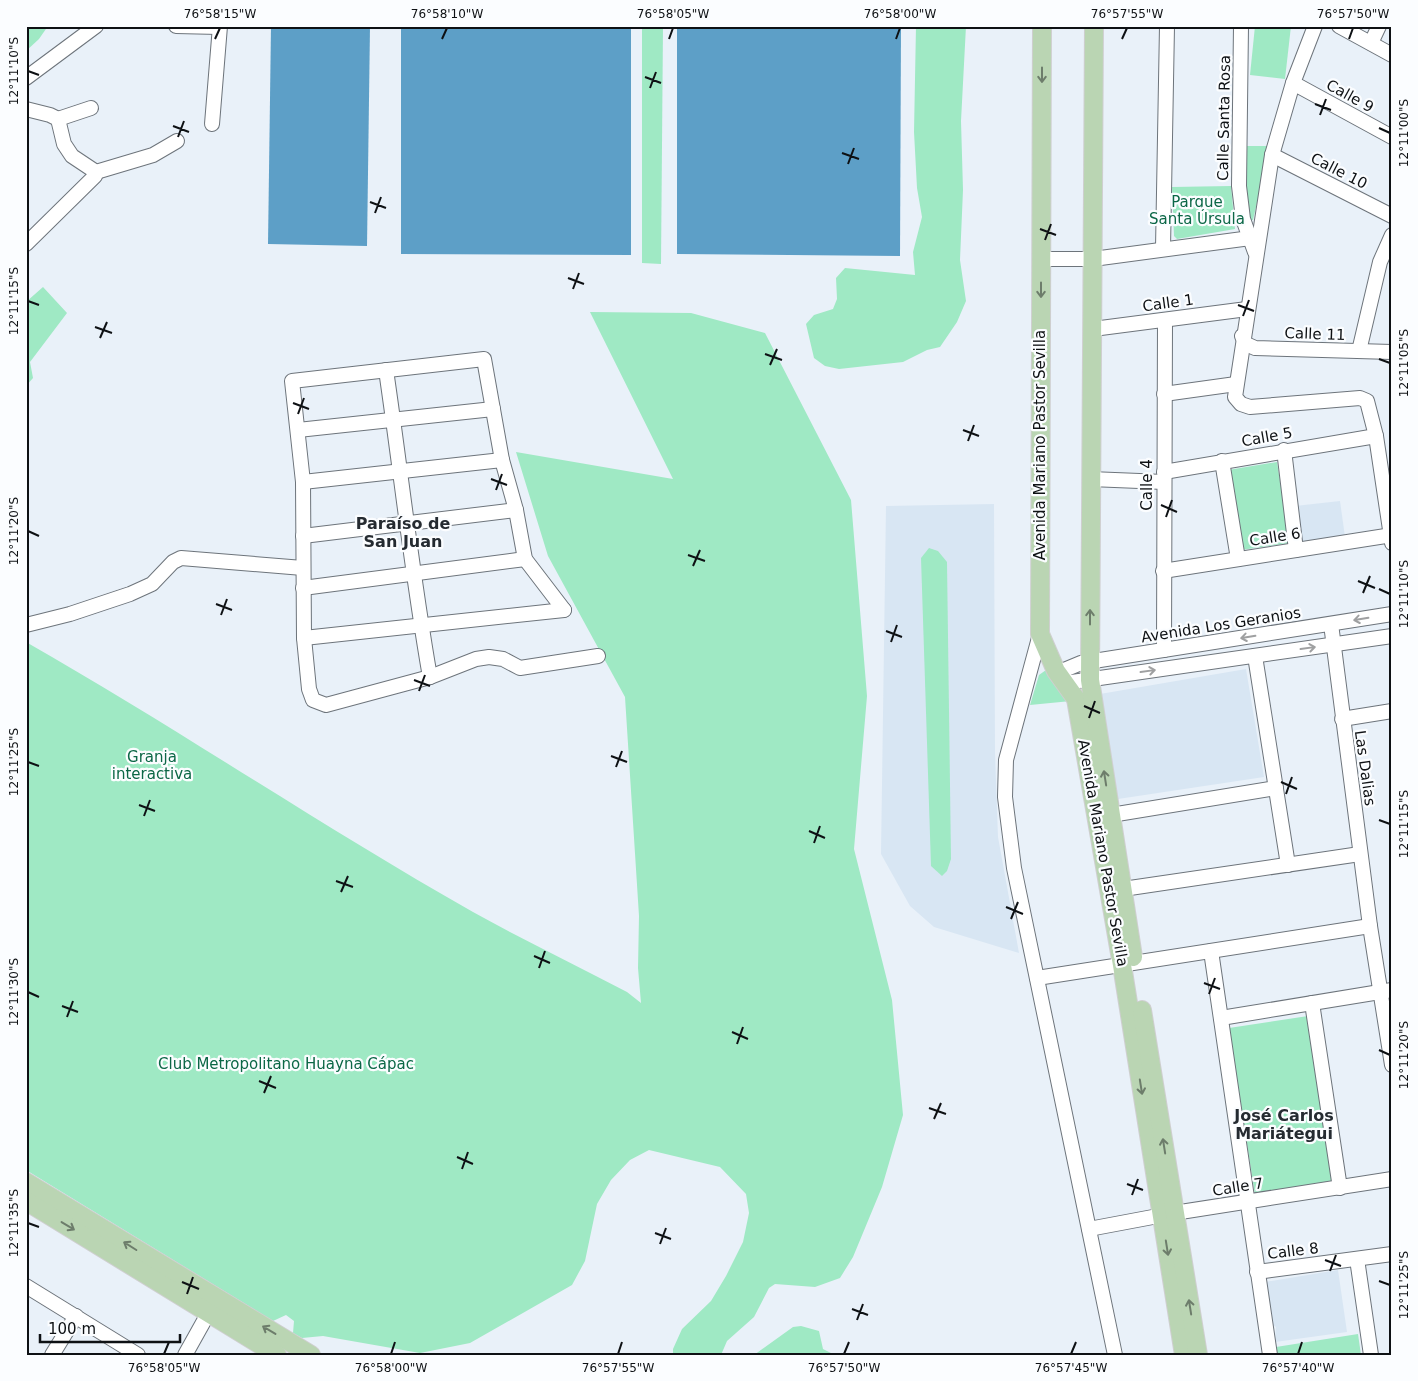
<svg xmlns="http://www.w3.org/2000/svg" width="1418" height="1381" font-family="'DejaVu Sans',sans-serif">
<rect width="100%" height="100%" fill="#e9f1f9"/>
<g fill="#d8e6f3">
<polygon points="1340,501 1345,537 1300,542 1295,506"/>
<polygon points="994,504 995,753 998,837 1019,953 934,927 910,906 881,854 886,506"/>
<polygon points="1246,669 1264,777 1118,799 1100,694"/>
<polygon points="1338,1270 1347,1332 1275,1342 1276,1327 1273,1325 1265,1282"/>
</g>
<g fill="#9fe9c4">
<polygon points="26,26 48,26 39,39 26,51"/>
<polygon points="642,26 663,26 661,264 642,263"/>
<polygon points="916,26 966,26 961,121 963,190 960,260 966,301 957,322 940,347 927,350 903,362 839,369 825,366 814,358 806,324 814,315 833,309 837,299 836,278 845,268 915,275 913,252 922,217 917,188 914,132"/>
<polygon points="1255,26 1291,26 1285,79 1250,75"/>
<polygon points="1245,146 1270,146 1253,220 1248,220"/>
<polygon points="1231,186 1235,229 1177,239 1174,236 1172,187"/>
<polygon points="43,287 67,313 30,362 33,378 26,386 26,302"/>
<path d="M590,312L691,313L765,333L851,500L867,696L854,849L892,1000L903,1115L882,1187L853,1257L840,1278L815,1287L775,1284L769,1288L754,1317L727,1341L721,1355H673V1349L682,1329L711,1301L726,1276L743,1242L749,1213L746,1194L720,1167L649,1150L630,1160L611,1180L597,1204L585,1261L572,1285L470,1343L420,1353L323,1336L302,1338L293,1333L294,1321L286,1315L273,1321L26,1170V642C177,728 321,826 473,912C523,940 576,965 627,992L641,1003L638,968L639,916L625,697L548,556L516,452L673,479Z"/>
<polygon points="1277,462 1290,543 1241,550 1228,470"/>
<polygon points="929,548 938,551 947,562 951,859 947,871 942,876 931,866 921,558"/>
<polygon points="1046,670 1048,671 1071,701 1030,705 1039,675"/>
<polygon points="1308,1016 1334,1182 1255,1195 1229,1028"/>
<polygon points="801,1326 819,1331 823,1349 835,1355 754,1355 793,1327"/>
<polygon points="1358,1334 1361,1355 1278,1355 1276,1347"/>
</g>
<g fill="#5d9fc7">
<polygon points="271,26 370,26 367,246 268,244"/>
<polygon points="401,26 631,26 631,255 401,254"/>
<polygon points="677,26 901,26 900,256 677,254"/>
</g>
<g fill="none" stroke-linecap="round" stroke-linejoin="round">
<defs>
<g id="minor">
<polyline points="176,26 219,27"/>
<polyline points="1241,26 1239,186 1243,219 1255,252"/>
<polyline points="1315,26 1293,83 1272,155 1235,397 1241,404 1250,407 1360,398 1367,401 1376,436 1392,543"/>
<polyline points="1339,26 1392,55"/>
<polyline points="1371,43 1379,26"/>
<polyline points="26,78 96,26"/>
<polyline points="1293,83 1392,137"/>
<polyline points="26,109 50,115 58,119 64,144 72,156 96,172"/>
<polyline points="58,119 91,108"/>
<polyline points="212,124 220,26"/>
<polyline points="1272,155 1392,216"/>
<polyline points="96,172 153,155 177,141"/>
<polyline points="26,244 95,176 96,172"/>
<polyline points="1163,248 1167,26"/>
<polyline points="1041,259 1093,259 1258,237"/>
<polyline points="1093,329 1247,309"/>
<polyline points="1242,336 1246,344 1255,348 1392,352"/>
<polyline points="1359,351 1380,262 1392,235"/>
<path d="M386,370C401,472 412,575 430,677"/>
<polyline points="1164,394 1236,384"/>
<polyline points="298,430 493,409"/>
<polyline points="1284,450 1296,550"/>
<polyline points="1222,461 1238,559"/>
<polyline points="1164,472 1376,436"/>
<polyline points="1090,479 1164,482"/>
<polyline points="303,482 502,460"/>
<polyline points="303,536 516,510"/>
<polyline points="1163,571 1392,535"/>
<polyline points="303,588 525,559"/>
<polyline points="564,610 525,559 516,510 502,460 484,359 292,381 303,482 304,638 309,689 313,700 326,705 430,677 476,659 489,657 503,659 520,668 598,656"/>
<polyline points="1331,624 1370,926 1392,1065"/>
<polyline points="26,625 70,614 130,594 152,584 173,562 181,558 303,568"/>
<polyline points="1040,634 1006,760 1005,797 1014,868 1115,1355"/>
<polyline points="304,638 564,610"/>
<polyline points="1164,650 1165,320"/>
<polyline points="1255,656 1288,865"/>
<polyline points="1057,673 1081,663 1392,614"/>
<polyline points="1065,683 1392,636"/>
<polyline points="1342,719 1392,711"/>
<polyline points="1111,815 1276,788"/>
<polyline points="1123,889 1360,854"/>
<polyline points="1211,951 1270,1355"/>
<polyline points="1037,978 1370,926"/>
<polyline points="1312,1003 1340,1188"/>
<polyline points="1221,1018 1392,990"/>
<polyline points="1089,1229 1174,1213 1392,1179"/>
<polyline points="1357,1259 1371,1355"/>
<polyline points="1257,1272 1392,1254"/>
<polyline points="26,1286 138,1355"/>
<polyline points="52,1355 76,1316"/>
<polyline points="185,1355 209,1312"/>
</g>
<g id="major">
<polyline points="1042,26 1040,634 1056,671 1076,699 1122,965 1184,1355"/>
<polyline points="1094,26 1090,680 1133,957"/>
<polyline points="1142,1010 1198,1355"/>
<polyline points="26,1182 311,1355"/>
<polyline points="26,1201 277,1355"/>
</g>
</defs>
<use href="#minor" stroke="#6d747b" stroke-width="16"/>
<use href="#major" stroke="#cfcfd0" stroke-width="20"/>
<use href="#minor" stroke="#fff" stroke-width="14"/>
<use href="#major" stroke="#bad5b3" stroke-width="18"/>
</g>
<defs><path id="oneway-shaft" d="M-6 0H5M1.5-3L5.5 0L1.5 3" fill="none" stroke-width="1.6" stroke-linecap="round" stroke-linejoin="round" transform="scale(1.25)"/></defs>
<g stroke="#6d7d6b">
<use href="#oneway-shaft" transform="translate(1042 75) rotate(90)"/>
<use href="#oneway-shaft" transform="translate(1041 290) rotate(90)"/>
<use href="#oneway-shaft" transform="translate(1090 617) rotate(-90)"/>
<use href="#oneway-shaft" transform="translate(1105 778) rotate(-99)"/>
<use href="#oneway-shaft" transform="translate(1141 1087) rotate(81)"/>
<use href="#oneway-shaft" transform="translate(1164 1146) rotate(-99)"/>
<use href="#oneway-shaft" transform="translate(68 1226) rotate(31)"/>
<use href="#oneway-shaft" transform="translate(130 1246) rotate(-148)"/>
<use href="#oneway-shaft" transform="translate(1167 1248) rotate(81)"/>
<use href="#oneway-shaft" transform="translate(1190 1307) rotate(-99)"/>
<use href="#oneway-shaft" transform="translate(269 1330) rotate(-149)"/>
</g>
<g stroke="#9fa0a1">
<use href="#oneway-shaft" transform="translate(1361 619) rotate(171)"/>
<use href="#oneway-shaft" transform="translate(1248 637) rotate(171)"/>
<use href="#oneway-shaft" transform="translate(1308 648) rotate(-8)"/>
<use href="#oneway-shaft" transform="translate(1148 671) rotate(-8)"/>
</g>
<path fill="none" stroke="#0e1114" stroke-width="2" d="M215,39L220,28M442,39L447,28M669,39L673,28M896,39L900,28M1122,39L1127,28M1349,39L1353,28M28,71L39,75M645,77L661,83M650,88L656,72M1315,104L1331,110M1320,115L1326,99M173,126L189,132M1379,128L1390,133M178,137L184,121M842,153L859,159M848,164L854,148M370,202L386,208M375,213L381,197M1040,229L1056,235M1045,240L1051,224M568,278L584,284M573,289L579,273M28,301L39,305M1238,305L1254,311M1243,316L1249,300M95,327L112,333M100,338L107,322M765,354L782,360M1379,359L1390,363M770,365L777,349M293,403L309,409M298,414L304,398M963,430L979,436M968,441L974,425M491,479L507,485M496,490L502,474M1161,505L1177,512M1166,517L1172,500M28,531L39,536M688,555L705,561M693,566L700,550M1358,581L1375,588M1379,589L1390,594M1363,593L1370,576M216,604L232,610M221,615L227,599M886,631L902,637M891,642L897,625M414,680L430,686M419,691L425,675M1084,706L1100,713M1089,718L1095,701M611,756L627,762M28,762L39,766M616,767L622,751M1281,782L1297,789M1286,794L1292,777M139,805L155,811M144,816L150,800M1379,820L1390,824M809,831L825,838M814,843L820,826M336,881L353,887M341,892L348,876M1006,907L1023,914M1011,919L1018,902M534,956L550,963M539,968L545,951M1204,983L1220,989M28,992L39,997M1209,994L1215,978M62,1006L78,1012M67,1017L73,1001M732,1032L748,1039M737,1044L743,1027M1379,1050L1390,1055M259,1081L276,1088M264,1093L271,1076M929,1108L946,1114M934,1119L941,1103M457,1157L473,1164M462,1169L468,1152M1127,1184L1143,1190M1132,1195L1138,1179M28,1223L39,1227M655,1233L671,1239M660,1244L666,1228M1325,1260L1341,1266M1330,1271L1336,1255M1379,1281L1390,1285M182,1282L199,1289M187,1294L193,1277M852,1309L868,1315M857,1320L863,1304M164,1354L169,1342M391,1354L395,1342M618,1354L622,1342M844,1354L849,1342M1071,1354L1076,1342M1298,1354L1302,1342"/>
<g text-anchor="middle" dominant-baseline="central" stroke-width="4.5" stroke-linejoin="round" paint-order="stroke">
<g font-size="15" fill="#0e1114" stroke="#fbfdff">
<text transform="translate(1350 96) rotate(29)">Calle 9</text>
<text transform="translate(1224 118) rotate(-89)">Calle Santa Rosa</text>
<text transform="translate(1339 171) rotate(27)">Calle 10</text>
<text transform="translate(1168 303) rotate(-8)">Calle 1</text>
<text transform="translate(1315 334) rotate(2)">Calle 11</text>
<text transform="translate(1267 437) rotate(-10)">Calle 5</text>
<text transform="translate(1040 445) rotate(-90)">Avenida Mariano Pastor Sevilla</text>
<text transform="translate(1147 485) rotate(-90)">Calle 4</text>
<text transform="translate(1275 537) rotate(-9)">Calle 6</text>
<text transform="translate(1221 625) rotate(-9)">Avenida Los Geranios</text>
<text transform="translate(1365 768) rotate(82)">Las Dalias</text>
<text transform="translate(1103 853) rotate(80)">Avenida Mariano Pastor Sevilla</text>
<text transform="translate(1238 1187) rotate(-9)">Calle 7</text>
<text transform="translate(1293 1251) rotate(-7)">Calle 8</text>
</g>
<g font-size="15" fill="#0b6746" stroke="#fbfdff">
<text x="1197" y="202">Parque<tspan x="1197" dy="17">Santa Úrsula</tspan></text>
<text x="152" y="757">Granja<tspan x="152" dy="17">interactiva</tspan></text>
<text x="286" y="1064">Club Metropolitano Huayna Cápac</text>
</g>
<g font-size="16" font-weight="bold" fill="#252b31" stroke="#fbfdff">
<text x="403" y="523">Paraíso de<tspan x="403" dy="18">San Juan</tspan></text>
<text x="1284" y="1115">José Carlos<tspan x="1284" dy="18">Mariátegui</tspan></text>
</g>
</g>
<rect width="1418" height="1381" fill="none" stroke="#fbfdff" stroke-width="55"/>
<path d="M40 1334v8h140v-8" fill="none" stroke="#0e1114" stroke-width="2.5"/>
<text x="48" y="1334" font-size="15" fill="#0e1114" stroke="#fbfdff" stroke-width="4" paint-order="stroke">100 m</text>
<rect x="28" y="28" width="1362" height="1326" fill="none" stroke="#0e1114" stroke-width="2"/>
<g font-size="12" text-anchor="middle" fill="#0e1114">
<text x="220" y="18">76°58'15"W</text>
<text x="447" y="18">76°58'10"W</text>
<text x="673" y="18">76°58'05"W</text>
<text x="900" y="18">76°58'00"W</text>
<text x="1127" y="18">76°57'55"W</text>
<text x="1353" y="18">76°57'50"W</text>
<text transform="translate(14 71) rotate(-90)" y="4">12°11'10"S</text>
<text transform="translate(1404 133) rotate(-90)" y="4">12°11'00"S</text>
<text transform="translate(14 301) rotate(-90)" y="4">12°11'15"S</text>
<text transform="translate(1404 363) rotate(-90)" y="4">12°11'05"S</text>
<text transform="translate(14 531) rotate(-90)" y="4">12°11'20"S</text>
<text transform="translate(1404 594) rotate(-90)" y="4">12°11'10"S</text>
<text transform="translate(14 762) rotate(-90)" y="4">12°11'25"S</text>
<text transform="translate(1404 824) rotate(-90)" y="4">12°11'15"S</text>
<text transform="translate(14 992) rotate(-90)" y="4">12°11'30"S</text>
<text transform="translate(1404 1055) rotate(-90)" y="4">12°11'20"S</text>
<text transform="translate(14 1223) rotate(-90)" y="4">12°11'35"S</text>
<text transform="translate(1404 1285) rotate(-90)" y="4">12°11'25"S</text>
<text x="164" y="1372">76°58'05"W</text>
<text x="391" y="1372">76°58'00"W</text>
<text x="618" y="1372">76°57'55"W</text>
<text x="844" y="1372">76°57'50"W</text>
<text x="1071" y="1372">76°57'45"W</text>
<text x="1298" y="1372">76°57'40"W</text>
</g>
</svg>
